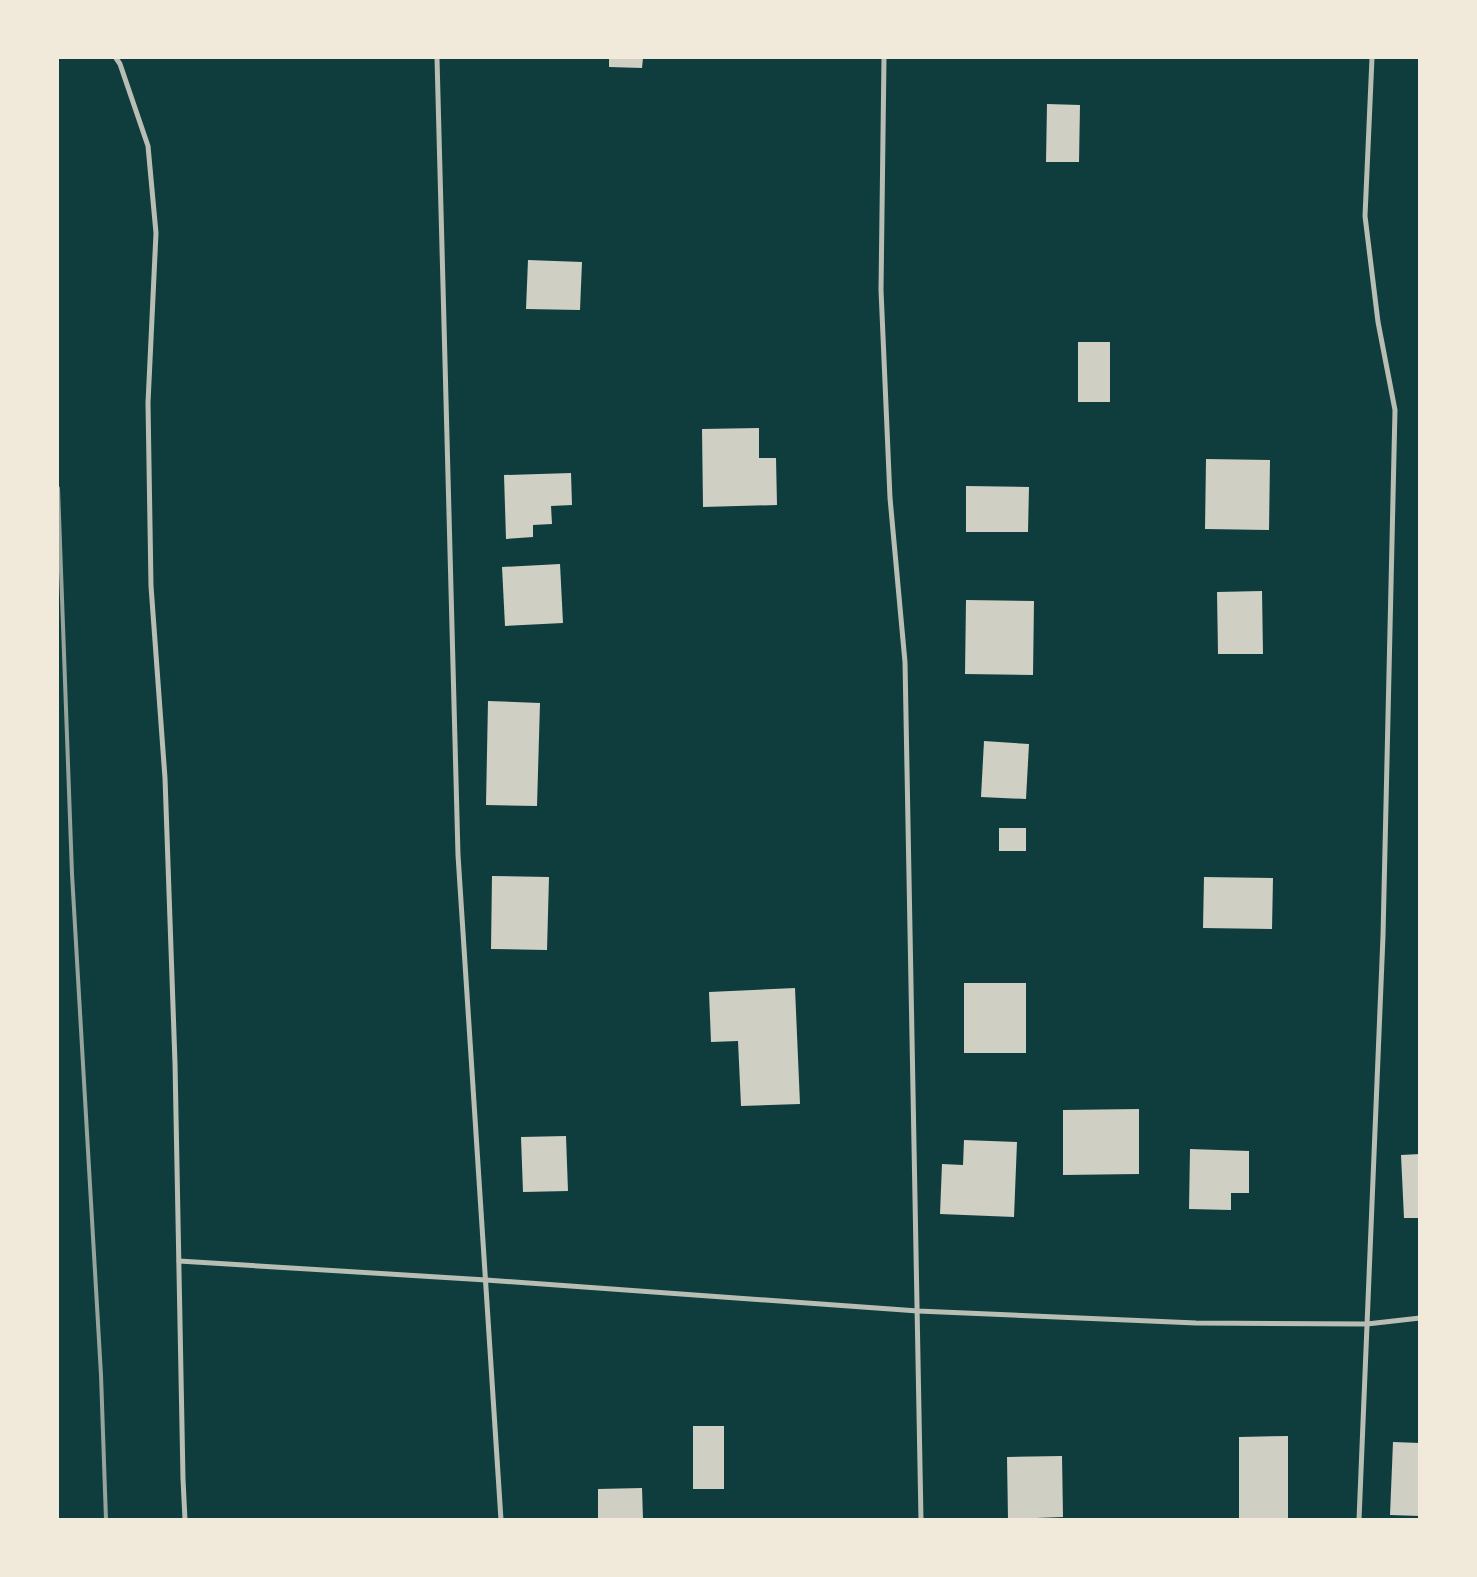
<svg xmlns="http://www.w3.org/2000/svg" width="1477" height="1577" font-family="Commissioner,sans-serif">
<rect width="100%" height="100%" fill="#0f3d3e"/>
<g fill="#cfcfc3">
<polygon points="609,58 643,58 642,68 609,67"/>
<polygon points="1047,104 1080,105 1079,162 1046,162"/>
<polygon points="528,260 582,262 580,310 526,309"/>
<rect x="1078" y="342" width="32" height="60"/>
<polygon points="759,428 759,458 776,458 777,505 703,507 702,429"/>
<polygon points="1206,459 1270,460 1269,530 1205,529"/>
<polygon points="571,473 572,505 551,506 552,524 533,525 533,537 506,539 504,475"/>
<polygon points="966,486 1029,487 1028,532 966,532"/>
<polygon points="560,564 563,623 505,626 502,567"/>
<polygon points="1262,591 1263,654 1218,654 1217,592"/>
<polygon points="966,600 1034,601 1033,675 965,674"/>
<polygon points="488,701 540,703 537,806 486,805"/>
<polygon points="984,741 1029,744 1026,799 981,797"/>
<rect x="999" y="828" width="27" height="23"/>
<polygon points="492,876 549,877 547,950 491,949"/>
<polygon points="1204,877 1273,878 1272,929 1203,928"/>
<rect x="964" y="983" width="62" height="70"/>
<polygon points="795,988 800,1104 741,1106 738,1041 711,1042 709,992"/>
<polygon points="1139,1109 1139,1174 1063,1175 1063,1110"/>
<polygon points="566,1136 568,1191 523,1192 521,1137"/>
<polygon points="964,1140 1017,1142 1014,1217 940,1214 942,1164 963,1165"/>
<polygon points="1190,1149 1249,1151 1249,1193 1231,1193 1231,1210 1189,1209"/>
<polygon points="1420,1154 1420,1218 1404,1218 1401,1155"/>
<rect x="693" y="1426" width="31" height="63"/>
<polygon points="1288,1436 1288,1520 1239,1520 1239,1437"/>
<polygon points="1393,1442 1420,1443 1420,1516 1390,1515"/>
<polygon points="1062,1456 1063,1517 1008,1519 1007,1457"/>
<polygon points="642,1488 643,1520 598,1520 598,1489"/>
</g>
<g fill="none" stroke-linecap="round" stroke-linejoin="round">
<g stroke="#b8beb3" stroke-width="5">
<polyline points="116,58 120,64 148,146 156,233 148,403 151,586 165,778 175,1063 183,1479 185,1520"/>
<polyline points="437,58 458,855 501,1520"/>
<polyline points="884,58 881,290 890,498 905,662 921,1520"/>
<polyline points="179,1261 486,1280 918,1311 1196,1323 1367,1324 1420,1318"/>
<polyline points="1359,1520 1383,936 1395,410 1378,322 1365,216 1372,58"/>
</g>
<polyline stroke="#97a49c" stroke-width="4" points="58,488 72,874 101,1375 106,1520"/>
</g>
<rect width="1477" height="1577" fill="none" stroke="#f1e9da" stroke-width="118"/>
</svg>
